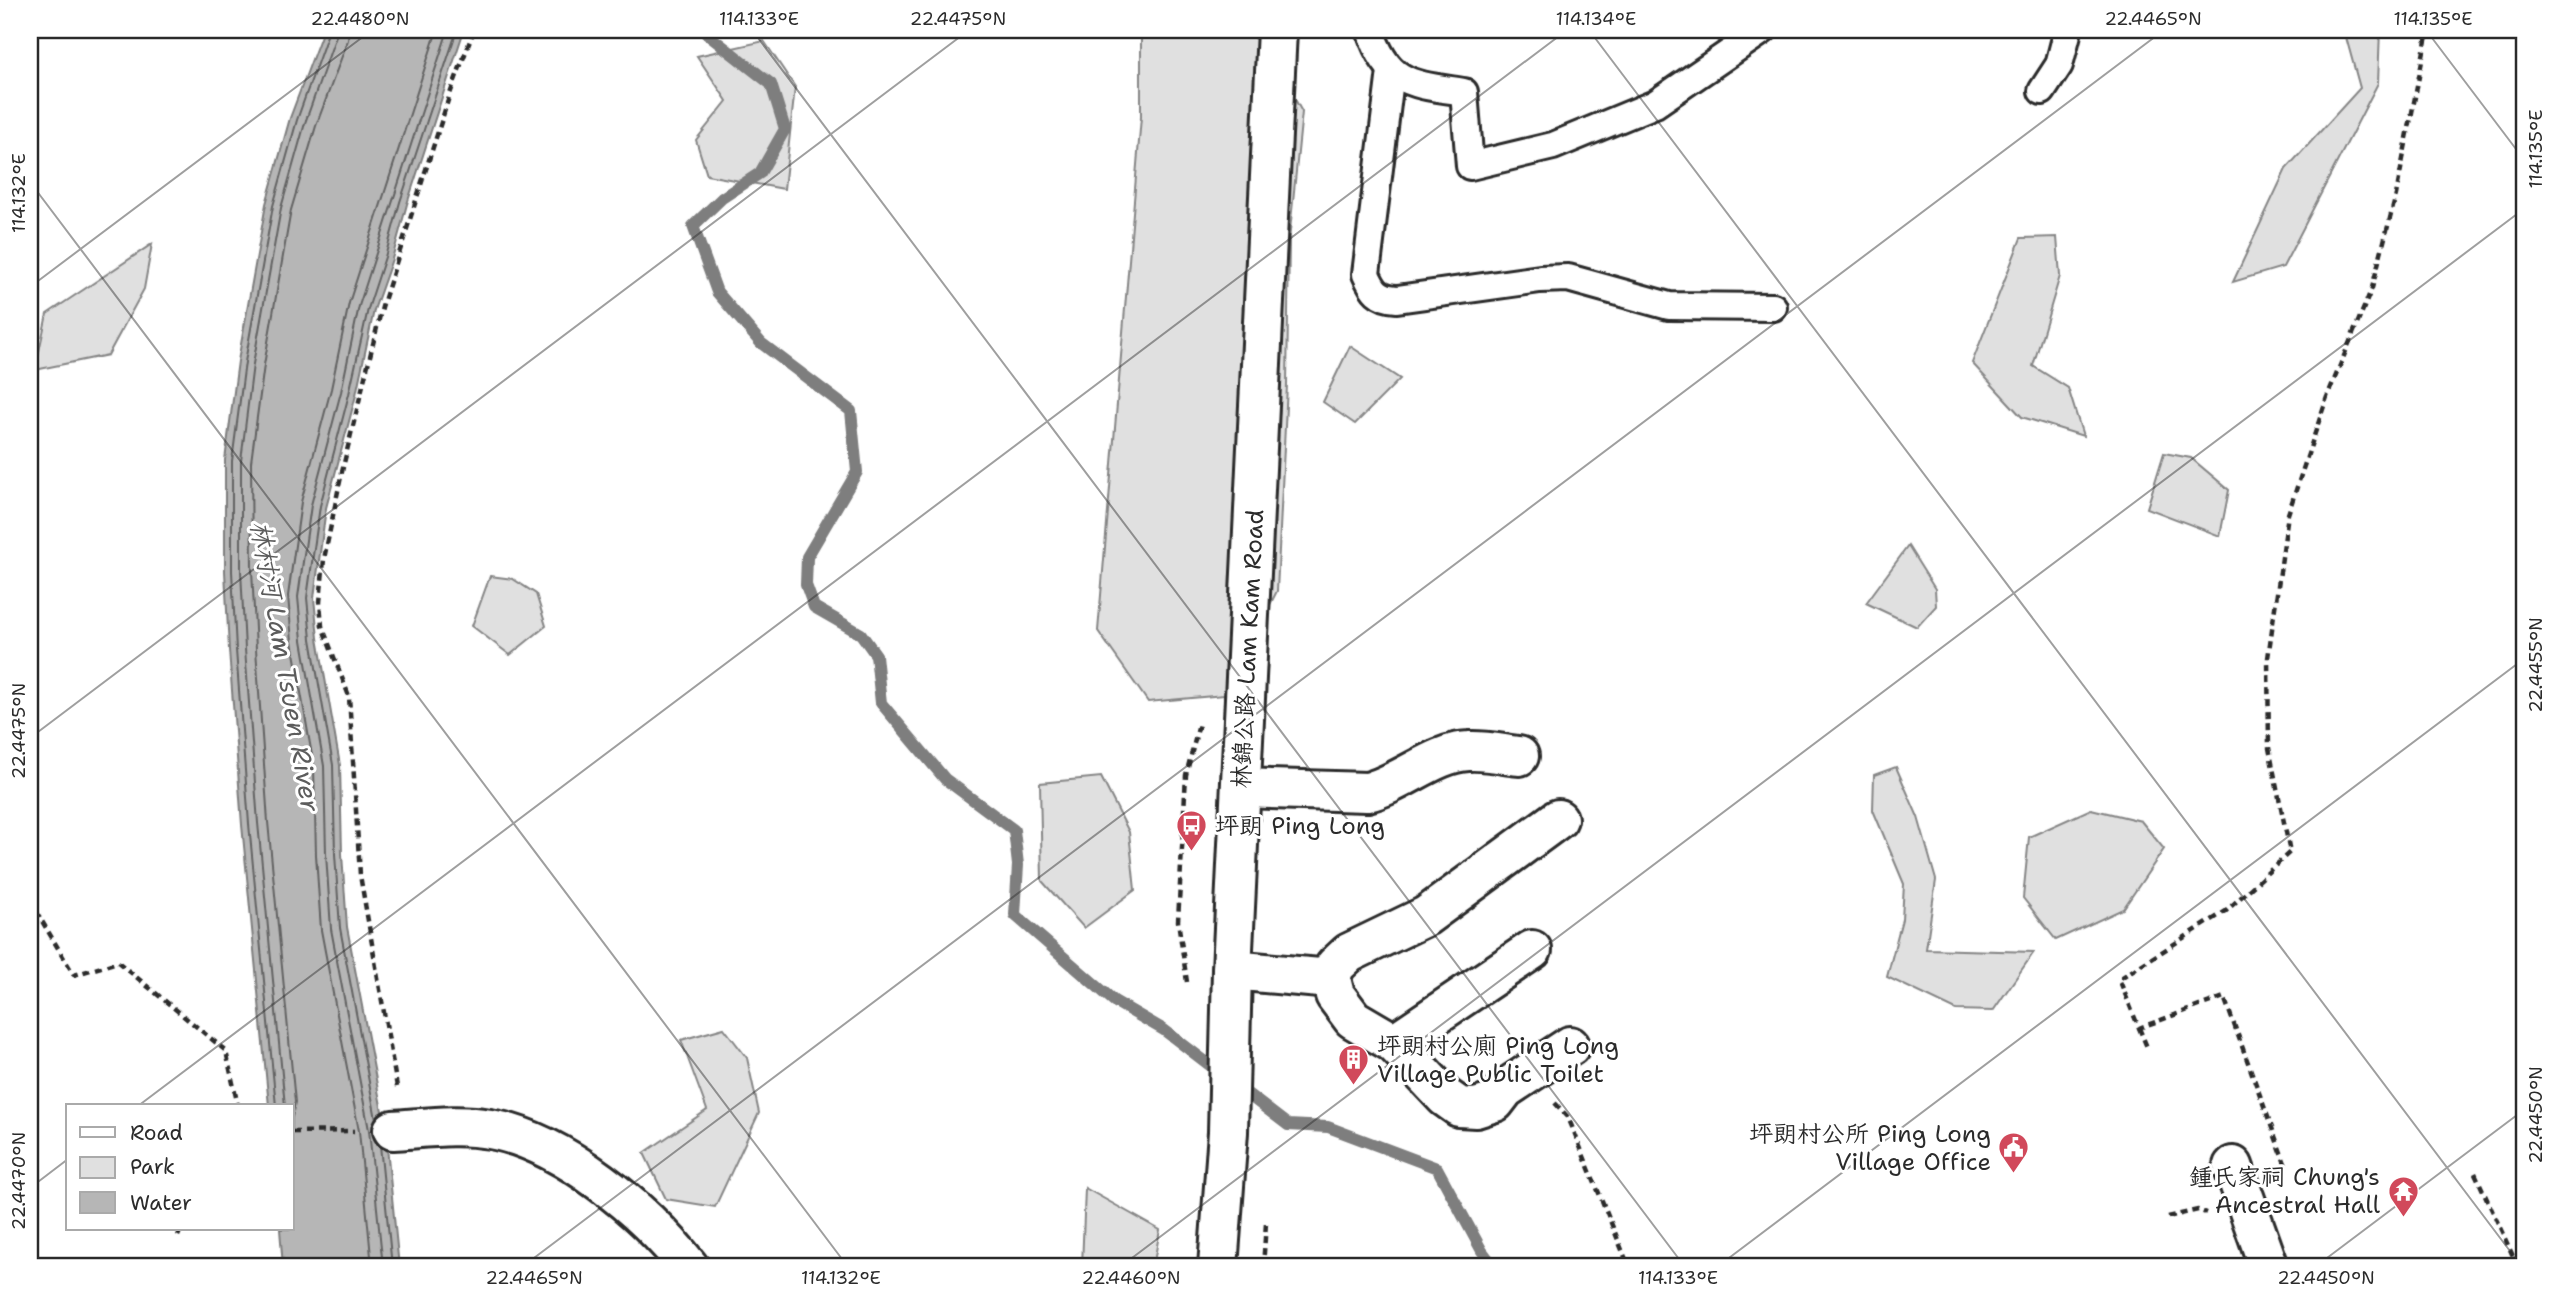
<svg xmlns="http://www.w3.org/2000/svg" width="2555" height="1297" font-family="'Shantell Sans','LXGW WenKai TC',sans-serif">
<rect width="100%" height="100%" fill="#fff"/>
<filter id="ink" filterUnits="userSpaceOnUse"><feTurbulence type="fractalNoise" baseFrequency=".0143" numOctaves="2"/><feDisplacementMap in="SourceGraphic" scale="14" xChannelSelector="R" yChannelSelector="G"/><feConvolveMatrix kernelMatrix="1 2 1 2 8 2 1 2 1" color-interpolation-filters="sRGB"/></filter>
<g filter="url(#ink)">
<g fill="#e0e0e0" stroke="#868686" stroke-width="2">
<polygon points="1141,30 1264,30 1263,41 1302,112 1289,241 1287,385 1277,591 1224,695 1148,702 1098,631 1141,117"/>
<polygon points="2344,30 2380,30 2378,83 2283,267 2233,282 2286,169 2360,88"/>
<polygon points="764,41 795,87 784,189 707,175 696,140 727,101 697,56"/>
<polygon points="2057,237 2060,276 2033,366 2068,388 2083,436 2022,417 1972,363 2021,238"/>
<polygon points="152,244 144,289 108,355 35,370 47,314"/>
<polygon points="1350,346 1400,379 1355,424 1323,402"/>
<polygon points="2164,453 2191,458 2229,490 2220,536 2147,508"/>
<polygon points="1908,546 1935,589 1936,606 1917,627 1866,603"/>
<polygon points="490,576 513,579 536,594 546,626 510,655 472,626"/>
<polygon points="1896,767 1918,817 1936,880 1926,949 2034,952 1993,1011 1956,1010 1887,977 1902,919 1904,884 1873,810 1874,775"/>
<polygon points="1101,777 1129,832 1135,890 1084,928 1042,881 1040,783"/>
<polygon points="2091,809 2141,821 2164,849 2123,909 2056,940 2023,898 2029,837"/>
<polygon points="724,1028 747,1058 759,1113 715,1207 666,1199 644,1153 707,1110 681,1040"/>
<polygon points="1085,1188 1160,1230 1153,1267 1082,1267"/>
</g>
<polygon fill="#b6b6b6" stroke="#7e7e7e" stroke-width="2" points="323,30 464,30 407,204 392,259 374,310 356,395 326,508 314,598 318,638 340,765 342,854 347,927 385,1127 399,1267 283,1267 280,1229 292,1229 292,1106 269,1106 242,825 229,650 225,571 225,460 238,361 266,204 290,118"/>
<g fill="none" stroke-linecap="round" stroke-linejoin="round">
<g stroke="#636363" stroke-width="2">
<polyline points="276,1106 249,824 236,650 232,571 232,461 245,362 273,206 297,120 329,30"/>
<polyline points="285,1106 258,823 245,649 241,571 241,461 253,364 281,208 305,123 338,30"/>
<polyline points="292,1117 295,1102 268,822 256,649 252,570 251,462 264,365 291,210 316,126 348,40 349,30"/>
<polyline points="376,1119 340,928 335,854 333,765 311,639 307,598 320,506 349,394 368,309 385,257 400,202 457,30"/>
<polyline points="380,1145 392,1267"/>
<polyline points="372,1267 359,1131 321,930 316,855 314,767 292,641 288,596 301,502 331,389 349,303 437,30"/>
<polyline points="383,1267 369,1130 331,929 326,854 324,766 302,640 298,597 311,505 341,392 359,306 448,30"/>
</g>
<polyline stroke="#7e7e7e" stroke-width="12" points="708,30 707,34 771,84 785,129 760,173 722,198 693,226 717,292 761,343 851,411 857,472 807,557 806,585 814,607 861,634 876,655 881,703 945,779 1014,830 1018,865 1015,915 1114,1001 1164,1030 1288,1125 1328,1127 1437,1168 1482,1251 1494,1267"/>
<defs>
<g id="lane">
<path d="M1370,30C1388,85 1412,84 1464,92L1470,166L1553,146L1655,104L1763,30"/>
<path d="M1391,71L1366,274C1373,290 1378,298 1397,299L1540,279L1568,278L1669,306L1773,307"/>
<polyline points="2042,91 2059,65 2068,30"/>
</g>
<g id="street">
<path d="M1241,788L1367,792C1401,784 1435,752 1469,751C1485,750 1502,754 1519,756"/>
<polyline points="1558,819 1426,916 1349,953 1335,966 1331,979 1335,995 1353,1019 1394,1043 1445,1097 1459,1107 1476,1108 1495,1102 1505,1089 1570,1046"/>
<polyline points="1232,970 1331,979"/>
<polyline points="1394,1043 1532,950"/>
<path d="M393,1130C425,1128 458,1123 490,1129C562,1141 645,1211 689,1267"/>
<polyline points="2233,1166 2269,1267"/>
</g>
<polyline id="secondary" points="1218,1267 1228,1132 1232,970 1277,30"/>
</defs>
<use href="#lane" stroke="#2b2b2b" stroke-width="32"/>
<use href="#street" stroke="#2b2b2b" stroke-width="44"/>
<use href="#secondary" stroke="#2b2b2b" stroke-width="44"/>
<g stroke="#2b2b2b" stroke-width="4.5" stroke-dasharray="7 5" stroke-linecap="butt">
<polyline points="30,901 74,975 118,962 226,1051 238,1106"/>
<polyline points="1187,982 1178,921 1186,775 1199,724"/>
<polyline points="2139,1028 2147,1047"/>
<polyline points="397,1087 360,875 349,696 322,626 320,602 324,559 343,467 382,307 450,94 474,30"/>
<polyline points="1555,1103 1568,1117 1629,1267"/>
<polyline points="292,1132 354,1131"/>
<polyline points="2280,1172 2287,1169 2224,997 2139,1028 2119,979 2226,911 2290,852 2269,748 2268,658 2288,514 2327,397 2372,288 2396,195 2428,30"/>
<polyline points="2475,1173 2518,1267"/>
<polyline points="2168,1217 2198,1210 2206,1213"/>
<polyline points="178,1236 181,1229"/>
<polyline points="1263,1267 1266,1223"/>
</g>
<use href="#lane" stroke="#fff" stroke-width="26"/>
<use href="#street" stroke="#fff" stroke-width="38"/>
<use href="#secondary" stroke="#fff" stroke-width="38"/>
</g>
</g>
<path fill="none" stroke="#2b2b2b" stroke-width="2" stroke-opacity="0.45" d="M752,30L1685,1267M1589,30L2522,1267M2426,30L2525,161M30,182L848,1267M30,287L372,30M30,738L969,30M138,1106L1567,30M30,1188L68,1159M522,1267L2164,30M1120,1267L2525,208M1717,1267L2525,658M2315,1267L2525,1109"/>
<defs>
<symbol id="bus-pin" viewBox="-11 -11 22 30"><path d="M0 17L-7.5 6A9.5 9.5 0 1 1 7.5 6Z" fill="#d1495b" stroke="#fff"/><path d="M-5-6H5V4H4V6H2V4H-2V6H-4V4H-5ZM-3.5-4V0h7V-4ZM-3.5 1.2v1.5H-2V1.2ZM2 1.2v1.5H3.5V1.2Z" fill="#fff"/></symbol>
<symbol id="building-pin" viewBox="-11 -11 22 30"><path d="M0 17L-7.5 6A9.5 9.5 0 1 1 7.5 6Z" fill="#d1495b" stroke="#fff"/><path d="M-4-6H4V6H1V3H-1V6H-4ZM-2.5-4.3h1.7v1.8h-1.7ZM.8-4.3h1.7v1.8H.8ZM-2.5-1h1.7V.8h-1.7ZM.8-1h1.7V.8H.8Z" fill="#fff"/></symbol>
<symbol id="civic-pin" viewBox="-11 -11 22 30"><path d="M0 17L-7.5 6A9.5 9.5 0 1 1 7.5 6Z" fill="#d1495b" stroke="#fff"/><path d="M-.6-6.5H3V-4.5H.6V-3L4-1V1h2V6H-6V1h2V-1L-.6-3ZM-1.2 2.5V6h2.4V2.5Z" fill="#fff"/></symbol>
<symbol id="temple-pin" viewBox="-11 -11 22 30"><path d="M0 17L-7.5 6A9.5 9.5 0 1 1 7.5 6Z" fill="#d1495b" stroke="#fff"/><path d="M0-6L5-2H3V0L6.5 2.5H4V6H1.5V3h-3V6H-4V2.5H-6.5L-3 0V-2H-5Z" fill="#fff"/></symbol>
</defs>
<g fill-rule="evenodd">
<use href="#bus-pin" x="1174" y="808" width="35" height="47"/>
<use href="#building-pin" x="1336" y="1042" width="35" height="47"/>
<use href="#civic-pin" x="1996" y="1130" width="35" height="47"/>
<use href="#temple-pin" x="2386" y="1174" width="35" height="47"/>
</g>
<g text-anchor="middle" dominant-baseline="central" stroke-width="6" stroke-linejoin="round" paint-order="stroke">
<g font-size="24" fill="#2b2b2b" stroke="#fff">
<text transform="translate(1248 649) rotate(-87)">林錦公路 Lam Kam Road</text>
</g>
<g font-size="24" fill="#2b2b2b" stroke="#fff" text-anchor="start">
<text x="1215" y="826">坪朗 Ping Long</text>
<text x="1377" y="1046">坪朗村公廁 Ping Long<tspan x="1377" dy="28">Village Public Toilet</tspan></text>
<text x="1991" y="1134" text-anchor="end">坪朗村公所 Ping Long<tspan x="1991" dy="28">Village Office</tspan></text>
<text x="2380" y="1177" text-anchor="end">鍾氏家祠 Chung's<tspan x="2380" dy="28">Ancestral Hall</tspan></text>
</g>
<g font-size="26" font-style="italic" fill="#5c5c5c" stroke="#fff">
<text transform="translate(286 666) rotate(80)">林村河 Lam Tsuen River</text>
</g>
</g>
<rect width="2555" height="1297" fill="none" stroke="#fff" stroke-width="77"/>
<rect x="66" y="1104" width="228" height="126" fill="#ffffff" stroke="#aaaaaa" stroke-width="2"/>
<rect x="80" y="1127" width="35" height="10" fill="#ffffff" stroke="#aaaaaa" stroke-width="2"/>
<text x="130" y="1140" font-size="21" fill="#2b2b2b">Road</text>
<rect x="80" y="1157" width="35" height="21" fill="#e0e0e0" stroke="#aaaaaa" stroke-width="2"/>
<text x="130" y="1174" font-size="21" fill="#2b2b2b">Park</text>
<rect x="80" y="1192" width="35" height="21" fill="#b6b6b6" stroke="#aaaaaa" stroke-width="2"/>
<text x="130" y="1210" font-size="21" fill="#2b2b2b">Water</text>
<rect x="38" y="38" width="2478" height="1220" fill="none" stroke="#2b2b2b" stroke-width="2.5"/>
<g font-size="18" text-anchor="middle" fill="#2b2b2b">
<text x="360" y="25">22.4480°N</text>
<text x="759" y="25">114.133°E</text>
<text x="958" y="25">22.4475°N</text>
<text x="1596" y="25">114.134°E</text>
<text x="2153" y="25">22.4465°N</text>
<text x="2433" y="25">114.135°E</text>
<text transform="translate(2536 149) rotate(-90)" y="6">114.135°E</text>
<text transform="translate(19 193) rotate(-90)" y="6">114.132°E</text>
<text transform="translate(2536 665) rotate(-90)" y="6">22.4455°N</text>
<text transform="translate(19 731) rotate(-90)" y="6">22.4475°N</text>
<text transform="translate(2536 1115) rotate(-90)" y="6">22.4450°N</text>
<text transform="translate(19 1181) rotate(-90)" y="6">22.4470°N</text>
<text x="534" y="1284">22.4465°N</text>
<text x="841" y="1284">114.132°E</text>
<text x="1131" y="1284">22.4460°N</text>
<text x="1678" y="1284">114.133°E</text>
<text x="2326" y="1284">22.4450°N</text>
</g>
</svg>
